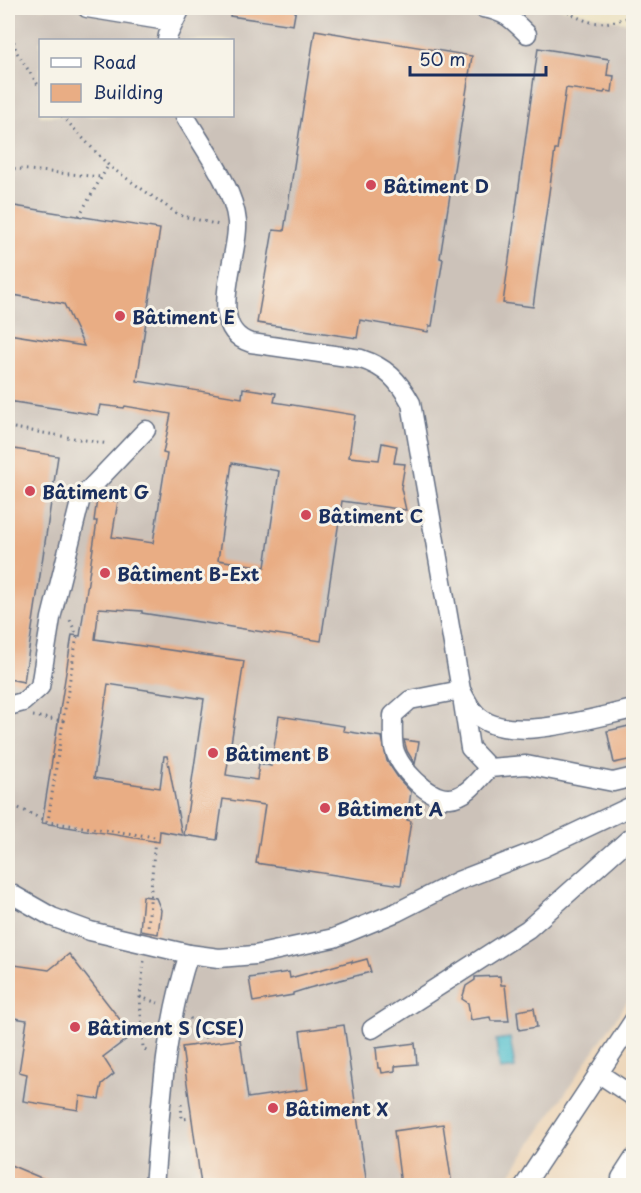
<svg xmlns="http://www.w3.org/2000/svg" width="641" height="1193" font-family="'Playpen Sans',sans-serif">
<rect width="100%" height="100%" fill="#f7f3e8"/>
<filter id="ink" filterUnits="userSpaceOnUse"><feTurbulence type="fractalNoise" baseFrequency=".0167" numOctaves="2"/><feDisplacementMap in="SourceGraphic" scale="12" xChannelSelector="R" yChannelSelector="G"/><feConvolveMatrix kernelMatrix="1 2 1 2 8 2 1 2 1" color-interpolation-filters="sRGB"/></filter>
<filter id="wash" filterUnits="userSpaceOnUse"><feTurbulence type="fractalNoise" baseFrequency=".008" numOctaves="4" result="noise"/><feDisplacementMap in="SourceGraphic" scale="24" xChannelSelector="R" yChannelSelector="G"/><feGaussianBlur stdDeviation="1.35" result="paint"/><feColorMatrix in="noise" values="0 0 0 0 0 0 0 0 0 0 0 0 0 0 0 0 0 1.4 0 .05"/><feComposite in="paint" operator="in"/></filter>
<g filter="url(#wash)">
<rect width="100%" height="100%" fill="#ede3c5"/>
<polygon fill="#edd7bb" points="633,993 633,1185 503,1185"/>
<path fill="#ccc2b9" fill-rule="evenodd" d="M8,8H560L633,24V993L503,1185H8ZM40,40H232V116H40Z"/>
<polygon fill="#55c1cf" stroke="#387896" stroke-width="1.5" points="510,1038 515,1068 500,1070 496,1040"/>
<g id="blocks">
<g fill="#e9ad84" fill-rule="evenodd">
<polygon points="231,8 296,8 293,25 230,16"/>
<polygon points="315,30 472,56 440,258 443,259 432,326 429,326 428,332 360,320 357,338 257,323 273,230 284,231"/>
<polygon points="538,48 609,59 607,75 614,76 612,92 605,91 604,93 566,88 557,150 555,150 533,307 503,303"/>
<path d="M8,205L160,229L137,381L242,398L243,388L276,393L274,402L355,415L349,457L379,460L382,443L397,446L394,463L405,464L401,488L406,510L342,501L321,641L142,613V611L99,608L95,639L244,661L226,775L257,780L259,763L271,766L279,716L344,726L343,731L382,737L387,761L399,779L411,792L407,820L411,821L401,885L256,863L265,805L223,799L217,840L184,835L204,699L108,684L94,778L160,788L164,756H167L182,835L160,831L159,842L42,823L72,635L80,636L97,521H94L97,499L118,501L112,537L153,543L167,454L163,453L171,414L125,406L124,408L100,405L98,415L8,401V334L84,346L64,304L8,294ZM232,463L279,471L265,567L218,560Z"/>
<polygon points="8,448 58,456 24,682 8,679"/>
<polygon points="633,725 633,759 614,763 607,731"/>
<polygon points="404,740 419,742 415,764 407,751"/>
<polygon points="143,896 156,898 161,910 158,934 140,931"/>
<polygon points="69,954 132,1035 103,1057 114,1074 102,1084 99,1099 80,1096 78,1110 23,1101 27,1074 19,1072 27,1020 8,1017 8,964 49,970"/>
<polygon points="367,959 371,972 309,988 293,993 293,995 253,1002 249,978 289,972 290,978 352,961 352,963"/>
<polygon points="500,976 501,985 505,985 509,1021 491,1021 490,1017 471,1020 468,1003 462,999 466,986 475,980 475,977"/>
<polygon points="534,1008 537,1027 519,1030 517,1011"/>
<polygon points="344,1025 367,1185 201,1185 182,1047 240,1039 248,1098 308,1089 300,1031"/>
<polygon points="415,1043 417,1064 395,1066 395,1071 382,1073 381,1068 378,1068 376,1048"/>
<polygon points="443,1124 452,1185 401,1185 394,1131"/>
<polygon points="8,1164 58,1185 8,1185"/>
</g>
</g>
</g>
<g filter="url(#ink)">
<use href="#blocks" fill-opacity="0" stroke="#646e82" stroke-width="1.5"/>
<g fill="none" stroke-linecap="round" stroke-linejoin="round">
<defs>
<g id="minor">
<polyline points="87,8 173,22"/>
<path d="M483,8C504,11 512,19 527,34"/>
<polyline points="167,40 168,35 181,8"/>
<path d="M185,116C202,146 234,187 237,222C240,256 203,328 251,343L361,359C386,367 399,381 411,403L461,690C465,698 470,708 476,714C506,746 594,717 634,709"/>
<polyline points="8,706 23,702 40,687 51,618 81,498 146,430"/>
<path d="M489,768C479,779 467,797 450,798C429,800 398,767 394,748C392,738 393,725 393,715L410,700L461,690L470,748L489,768L526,765L613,782L634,777"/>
<polyline points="8,892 52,917 90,931 189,954 219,958 255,955 334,938 397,912 458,881 543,848 634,805"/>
<polyline points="372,1029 528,929 630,838 634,838"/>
<polyline points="598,1073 634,1097"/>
<polyline points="621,1178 634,1158"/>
<path d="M154,1186C161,1108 164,1028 189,954"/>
<polyline points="524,1186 634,1020"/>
</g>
</defs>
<use href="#minor" stroke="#646e82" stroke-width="21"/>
<g stroke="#646e82" stroke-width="3" stroke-dasharray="1.5 4.5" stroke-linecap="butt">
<path d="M563,8C588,27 605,26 634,15"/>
<polyline points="8,18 16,51 40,88"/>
<polyline points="62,116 109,166 179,215 219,225"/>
<polyline points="8,168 101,177"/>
<polyline points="79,216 108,166"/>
<polyline points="8,427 108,444"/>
<polyline points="33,716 63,721 48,821"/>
<polyline points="63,721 77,636 70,620"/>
<polyline points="8,803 48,822 155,837 148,928"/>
<polyline points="144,961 140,997 143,1048 149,1054"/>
<polyline points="140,997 158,1003"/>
<polyline points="190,1018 206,1038 206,1044"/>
<polyline points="181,1104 182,1119 192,1118"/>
</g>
<use href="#minor" stroke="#fff" stroke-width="18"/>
</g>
</g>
<g fill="#d1495b" stroke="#f7f3e8" stroke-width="2">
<circle cx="371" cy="185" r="6"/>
<circle cx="120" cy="316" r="6"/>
<circle cx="30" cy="491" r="6"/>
<circle cx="306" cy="515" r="6"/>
<circle cx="105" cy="573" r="6"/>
<circle cx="213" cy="753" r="6"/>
<circle cx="325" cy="808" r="6"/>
<circle cx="75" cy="1027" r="6"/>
<circle cx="273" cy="1108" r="6"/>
</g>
<g text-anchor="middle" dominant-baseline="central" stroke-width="6" stroke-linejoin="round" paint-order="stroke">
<g font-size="18" font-weight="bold" fill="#1b2f5e" stroke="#f7f3e8" text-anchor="start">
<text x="383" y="185">Bâtiment D</text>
<text x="132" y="316">Bâtiment E</text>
<text x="42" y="491">Bâtiment G</text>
<text x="318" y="515">Bâtiment C</text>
<text x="117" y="573">Bâtiment B-Ext</text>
<text x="225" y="753">Bâtiment B</text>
<text x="337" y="808">Bâtiment A</text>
<text x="87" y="1027">Bâtiment S (CSE)</text>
<text x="285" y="1108">Bâtiment X</text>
</g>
</g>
<rect width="641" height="1193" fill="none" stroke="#f7f3e8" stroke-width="30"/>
<rect x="39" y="39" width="195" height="78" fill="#f7f3e8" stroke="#9fa5b1" stroke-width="1.5"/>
<rect x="51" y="58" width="30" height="9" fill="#ffffff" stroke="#9fa5b1" stroke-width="1.5"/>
<text x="93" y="69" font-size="18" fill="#1b2f5e">Road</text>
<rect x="51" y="84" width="30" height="18" fill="#e9ad84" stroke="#9fa5b1" stroke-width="1.5"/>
<text x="93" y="99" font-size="18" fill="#1b2f5e">Building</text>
<path d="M410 66v9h136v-9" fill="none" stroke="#1b2f5e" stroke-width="3"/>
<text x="419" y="66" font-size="18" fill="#1b2f5e" stroke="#f7f3e8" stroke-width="4.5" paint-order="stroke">50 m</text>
</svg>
